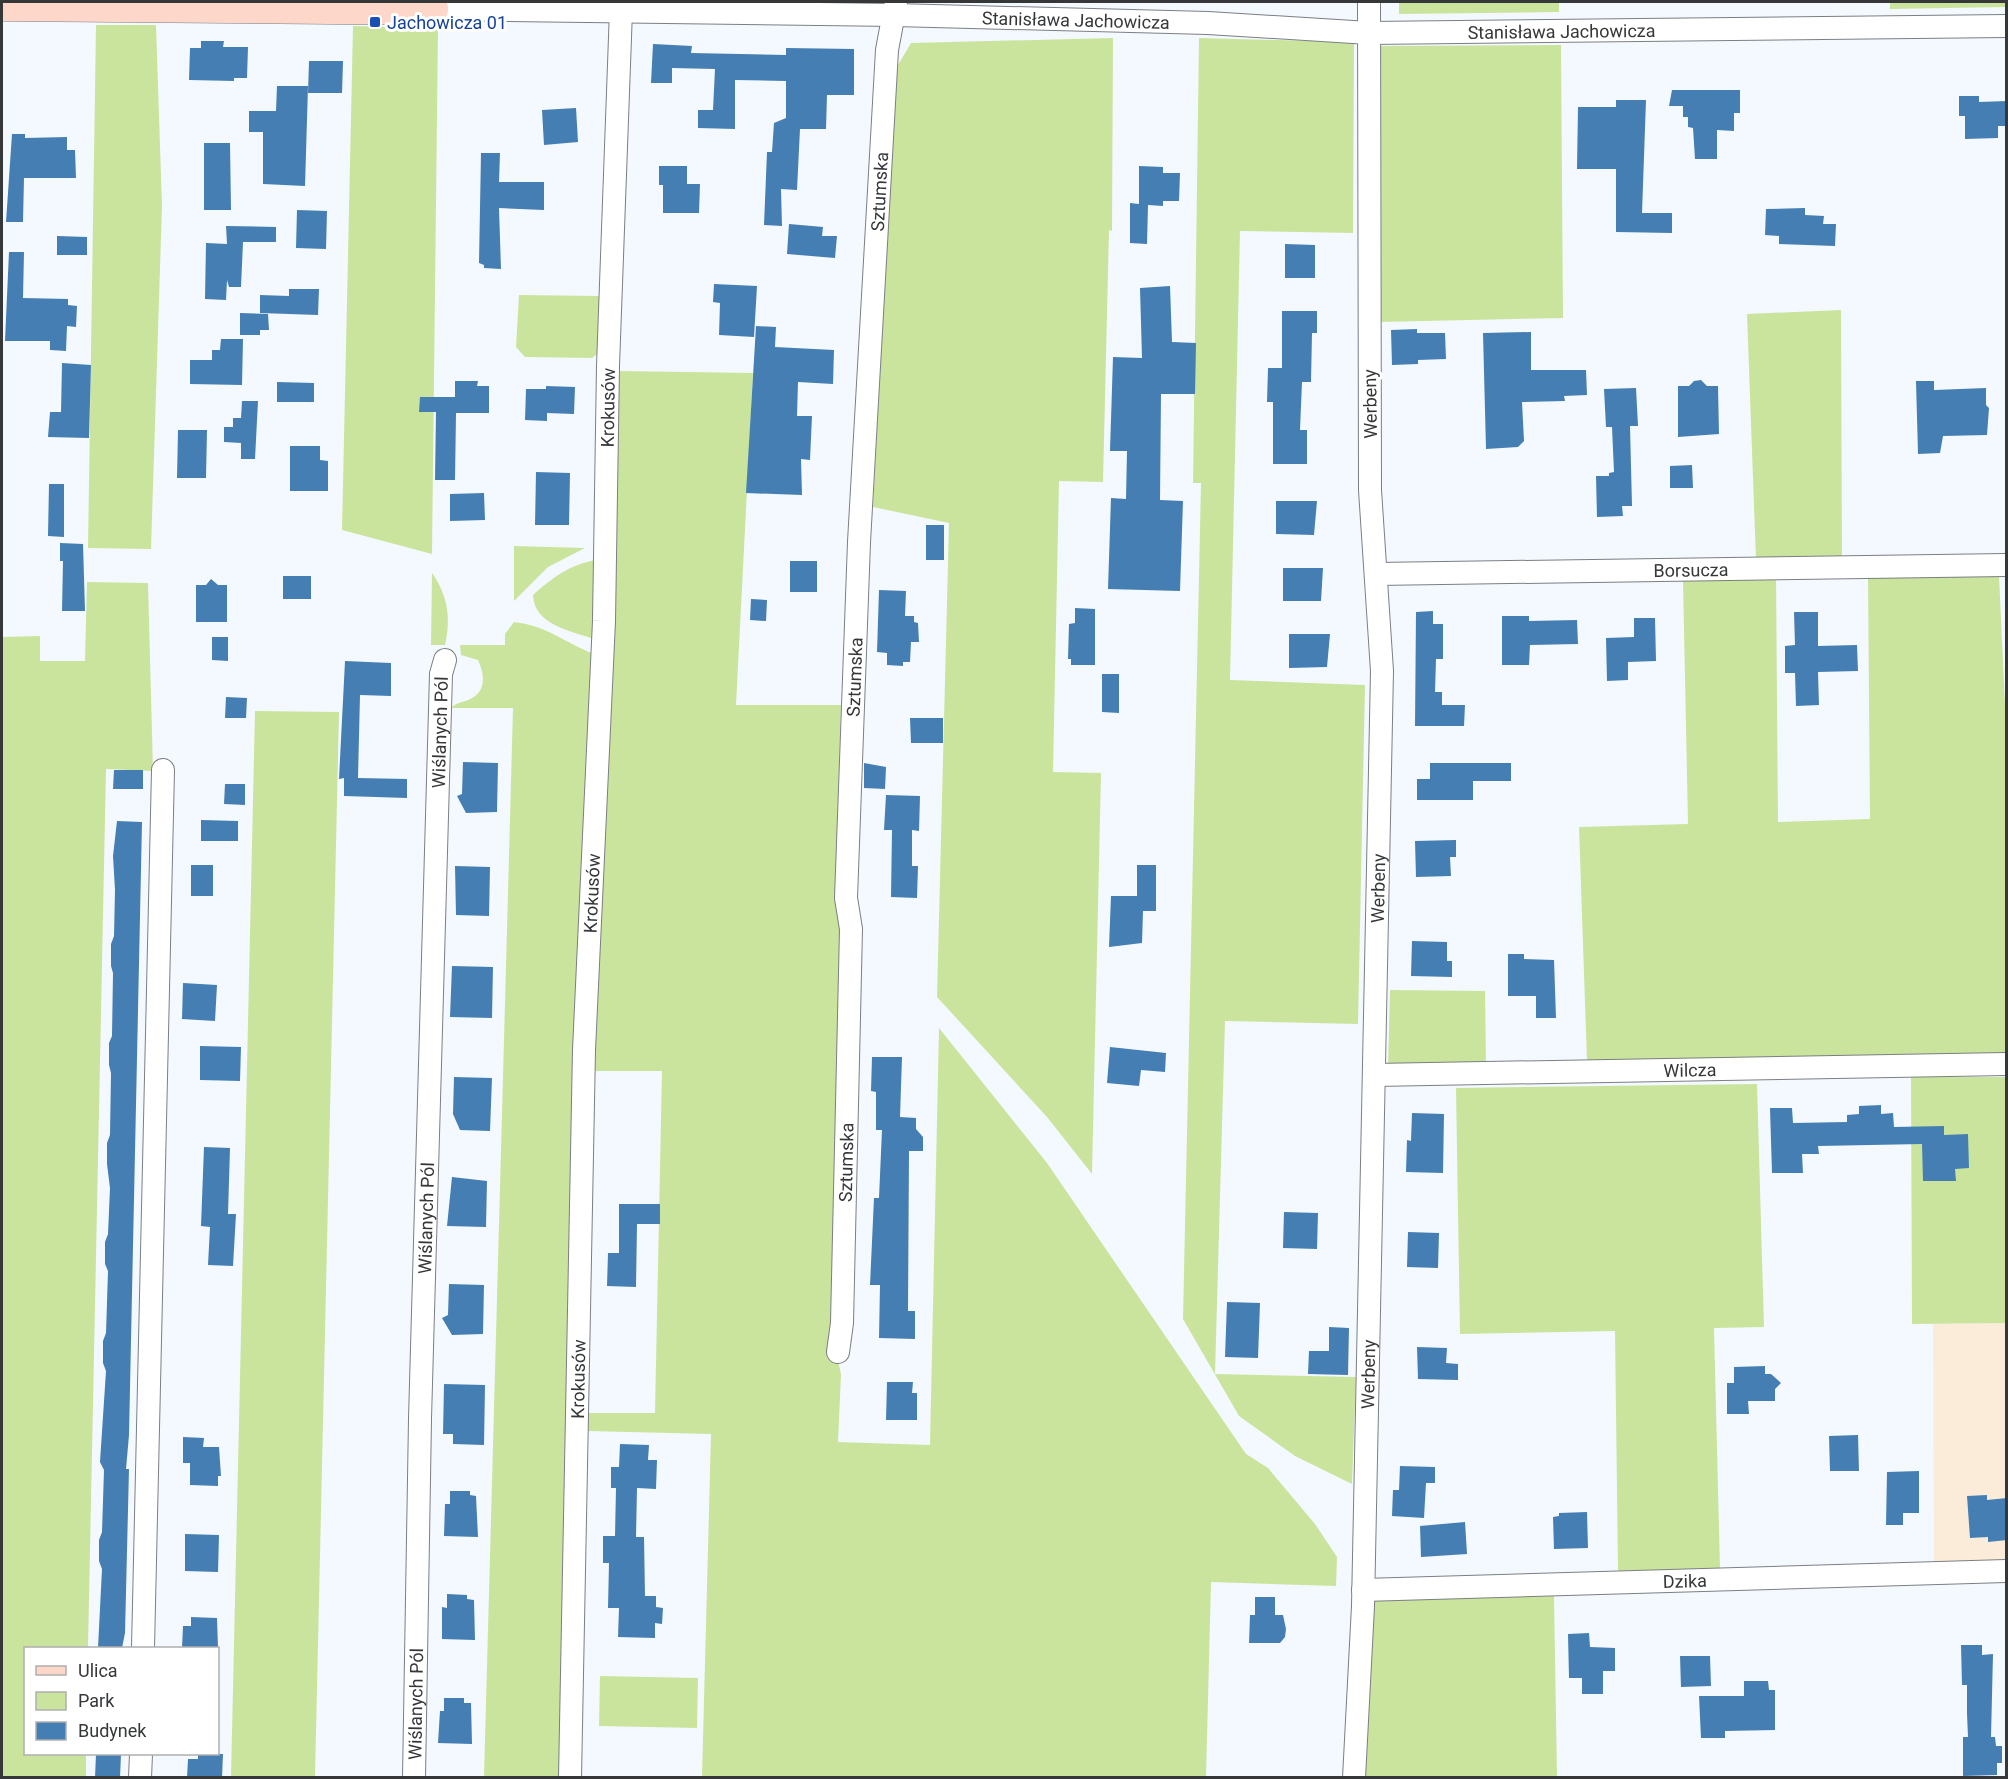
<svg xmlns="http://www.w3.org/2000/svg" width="2008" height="1779" font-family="Roboto,sans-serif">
<rect width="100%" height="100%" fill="#f3f9ff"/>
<polygon fill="#faecd8" points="2006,1323 2006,1562 1934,1563 1933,1324"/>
<g fill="#cae49d">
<polygon points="1399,2 1559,2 1559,12 1399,14"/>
<polygon points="1890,2 2006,2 2006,7 1890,9"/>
<polygon points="96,25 156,25 162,206 151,549 88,548"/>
<polygon points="353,26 438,28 432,554 342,530"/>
<polygon points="1113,38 1112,231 1109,230 1103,482 1059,481 1053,772 1101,773 1092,1174 1047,1117 937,997 949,523 873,507 895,70 911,43"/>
<polygon points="1199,38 1354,42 1353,233 1240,231 1230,680 1365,685 1358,1024 1225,1021 1215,1374 1356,1377 1352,1484 1295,1456 1239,1416 1183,1319 1201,483 1193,483"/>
<polygon points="1561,45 1563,318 1379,322 1375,46"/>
<polygon points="519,295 599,296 603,349 592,358 525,357 516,347"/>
<polygon points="1841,310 1842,558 1756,560 1747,314"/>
<polygon points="619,371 753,373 736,705 841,705 835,899 844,934 832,1335 841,1374 838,1442 930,1445 939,1028 1047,1163 1246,1454 1268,1468 1315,1524 1337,1557 1336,1586 1211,1582 1206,1777 702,1777 711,1434 587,1431 588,1413 655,1413 662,1071 595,1071"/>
<polygon points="514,546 585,548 548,567 514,601"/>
<path d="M597,560L594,639C571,631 534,625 533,595C552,578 570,564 597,560Z"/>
<path d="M432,573C448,596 451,618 445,645H431Z"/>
<polygon points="1776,575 1778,822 1870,819 1868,577 1999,576 2006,726 2006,1053 1587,1061 1579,827 1688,824 1683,580"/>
<polygon points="87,582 148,583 153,771 106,769 88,1648 26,1648 26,1754 86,1754 86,1777 2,1777 2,637 40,636 40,661 85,661"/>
<path d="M514,622C548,626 563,642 594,654L562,1777H484L513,708H451C458,701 464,703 472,698C487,690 484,673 478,660L461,655L460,645H505V634Z"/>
<polygon points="255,711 339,712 315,1777 231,1777"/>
<polygon points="1390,990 1485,991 1486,1064 1388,1068"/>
<polygon points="1911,1077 2006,1077 2006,1323 1912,1324"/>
<polygon points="1757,1084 1764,1327 1714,1328 1720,1568 1618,1571 1615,1331 1460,1334 1456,1088"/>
<polygon points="1554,1596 1557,1777 1365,1778 1370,1601"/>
<polygon points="600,1676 698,1678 697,1728 599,1726"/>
</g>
<g fill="#457eb3">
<polygon points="201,41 224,41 223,47 248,47 247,78 234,78 234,81 189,80 190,48 201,48"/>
<polygon points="653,44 692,46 691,53 786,55 786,48 854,49 854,95 827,95 826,129 800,129 797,190 781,189 782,226 764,225 767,152 772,152 774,123 786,118 786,81 735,80 735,129 698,128 698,110 713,110 715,69 672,68 672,83 651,83"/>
<polygon points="309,61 343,61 342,93 308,93"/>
<polygon points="277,86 308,86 305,186 263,184 263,132 249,132 249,111 276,111"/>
<polygon points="1672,90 1740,90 1740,113 1734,113 1734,131 1717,130 1717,159 1695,159 1693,128 1688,127 1688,117 1683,117 1683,106 1669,106"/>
<polygon points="1959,96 1979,96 1979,102 2007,101 2007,126 1998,126 1998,138 1965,139 1965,116 1959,116"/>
<polygon points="1616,100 1646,100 1642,213 1672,213 1672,233 1616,232 1616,169 1577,169 1578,107 1616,107"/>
<polygon points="576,108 578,142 544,145 542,110"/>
<polygon points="12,134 25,134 25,138 67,137 67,150 75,150 76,178 24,178 23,222 6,222"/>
<polygon points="204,143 230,143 231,210 204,210"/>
<polygon points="481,153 500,153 499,182 544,182 544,210 499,208 501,269 484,268 484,265 479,263"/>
<polygon points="659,166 687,166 687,184 700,184 699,213 663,213 663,185 659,185"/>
<polygon points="1139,166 1163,167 1163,173 1180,173 1179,201 1163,201 1163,206 1148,205 1147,244 1130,243 1130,203 1139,204"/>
<polygon points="1805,208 1805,215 1824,216 1823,224 1836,224 1835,246 1779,244 1779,236 1765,235 1766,209"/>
<polygon points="297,210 327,211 326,249 296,248"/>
<polygon points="789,224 823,227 822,236 837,236 835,258 787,254"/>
<polygon points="226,226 276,227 276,242 243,242 241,287 229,287 227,280 226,300 205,299 206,243 227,244"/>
<polygon points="57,236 87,237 87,255 57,255"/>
<polygon points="1285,244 1315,245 1315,278 1285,278"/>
<polygon points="9,252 24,252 23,298 68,299 68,305 77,306 76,327 67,326 66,351 50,350 50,341 5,341"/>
<polygon points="714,284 757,286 754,337 719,335 720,303 713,302"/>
<polygon points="1170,286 1172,342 1196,343 1195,394 1161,394 1160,500 1183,501 1180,591 1108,589 1111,498 1126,499 1127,451 1110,451 1113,357 1142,358 1140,288"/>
<polygon points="289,289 319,289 318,315 260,313 260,295 289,296"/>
<polygon points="1282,311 1317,311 1317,333 1312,333 1311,382 1302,382 1300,430 1307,430 1307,464 1273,464 1273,402 1267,402 1268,368 1282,368"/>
<polygon points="240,313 268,314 269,330 260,330 260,335 240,335"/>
<polygon points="756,326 776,327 775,347 834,350 833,384 798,382 797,416 812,416 810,460 801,459 802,495 746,493"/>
<polygon points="1417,329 1417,333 1445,333 1446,359 1418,360 1418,364 1392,365 1391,330"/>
<polygon points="1531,332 1531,370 1586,370 1587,395 1564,396 1565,401 1522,402 1524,441 1518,447 1486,449 1483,333"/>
<polygon points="221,339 243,339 242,385 190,384 190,360 212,360 212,350 220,350"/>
<polygon points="62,363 91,365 89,438 48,437 50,412 61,412"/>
<polygon points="1701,380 1707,386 1718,386 1719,434 1678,437 1678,386 1689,386 1694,381"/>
<polygon points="455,381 478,381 477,386 489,386 489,413 456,413 455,480 435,480 436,412 419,412 420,397 455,397"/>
<polygon points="1916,381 1934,381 1934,390 1986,388 1986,405 1989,408 1987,435 1943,436 1940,453 1918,454"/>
<polygon points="277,382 314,383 314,402 277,402"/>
<polygon points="546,386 575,387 574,414 547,413 547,421 525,420 526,389 546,389"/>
<polygon points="1636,388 1638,426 1630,426 1632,506 1622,506 1623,516 1597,517 1596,476 1609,476 1609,473 1614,472 1612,427 1606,427 1604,389"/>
<polygon points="242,401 258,401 255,459 241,459 241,443 224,442 224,427 233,427 233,418 241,418"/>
<polygon points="178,430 207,430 206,478 177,478"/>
<polygon points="290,446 320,446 320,460 328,461 328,491 290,491"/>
<polygon points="1692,465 1693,488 1670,488 1670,466"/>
<polygon points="536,472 570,473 569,525 535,525"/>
<polygon points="49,484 64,484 64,537 48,536"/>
<polygon points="484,493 485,520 450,521 450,494"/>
<polygon points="1276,501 1317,501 1314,535 1276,534"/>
<rect x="926" y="525" width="18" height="35"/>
<polygon points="60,543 83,544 85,611 62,611 63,561 60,561"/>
<rect x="790" y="561" width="27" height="31"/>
<polygon points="1283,568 1323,568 1321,601 1283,601"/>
<rect x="283" y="576" width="28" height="23"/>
<polygon points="211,579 218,585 227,585 227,622 196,622 196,585 206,585"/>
<polygon points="879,590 906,591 905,616 914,616 914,622 918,623 919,642 911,642 910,662 903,662 903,666 887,665 887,653 877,652"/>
<polygon points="751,599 767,600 766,621 750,620"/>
<polygon points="1075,608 1095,609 1095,665 1071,665 1071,659 1068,659 1069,624 1075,623"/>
<polygon points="1433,611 1433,624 1443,624 1443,659 1436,659 1435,692 1442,692 1442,705 1465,705 1464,726 1415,726 1416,612"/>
<polygon points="1794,612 1818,612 1818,646 1857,645 1858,671 1818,672 1819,705 1796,706 1795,673 1785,673 1785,646 1795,645"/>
<polygon points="1502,616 1529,616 1529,621 1577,620 1578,644 1530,645 1529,665 1502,665"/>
<polygon points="1634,618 1655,618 1656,661 1628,662 1628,680 1607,681 1606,638 1634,637"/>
<polygon points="1289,634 1330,634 1327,667 1289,668"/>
<polygon points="212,637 228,637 228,661 212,660"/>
<polygon points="345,661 391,663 391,696 360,695 358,778 407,779 407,798 344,796 344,778 339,779"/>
<polygon points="1102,674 1119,674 1119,713 1102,712"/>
<polygon points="226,697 247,698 246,718 225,718"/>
<polygon points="910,718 943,718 943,743 911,743"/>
<polygon points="463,762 498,763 497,812 466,813 457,796 462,794"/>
<polygon points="864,763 886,767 885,789 864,788"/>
<polygon points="1430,763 1511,763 1511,781 1473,781 1473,800 1417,800 1417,779 1430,779"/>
<polygon points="114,770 143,770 143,789 113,789"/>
<polygon points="225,784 245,784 245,805 224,804"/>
<polygon points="886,795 920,796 919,831 912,830 912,866 918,866 917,898 891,897 892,830 884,830"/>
<polygon points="201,820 238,821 238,841 201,841"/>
<polygon points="117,821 142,822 129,1435 126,1469 129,1469 125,1633 122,1648 98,1648 102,1569 99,1561 99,1540 102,1532 104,1470 100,1462 106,1371 103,1363 103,1341 106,1333 108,1271 105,1264 105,1242 108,1234 110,1188 107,1164 107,1143 110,1135 111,1073 109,1065 109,1043 112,1036 113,973 111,966 111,944 114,936 115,890 113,856"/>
<polygon points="1456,840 1456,857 1450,857 1451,876 1416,877 1415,841"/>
<rect x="191" y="865" width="22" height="31"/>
<polygon points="1137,865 1156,865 1156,911 1143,911 1142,943 1109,947 1111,896 1137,896"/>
<polygon points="455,866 490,867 489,916 456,915"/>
<polygon points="1412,941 1447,942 1447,961 1452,961 1452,977 1411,976"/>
<polygon points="1508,954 1524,954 1524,959 1554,960 1556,1018 1536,1018 1536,996 1508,996"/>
<polygon points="452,966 493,967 492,1018 450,1017"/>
<polygon points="183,983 217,985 215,1021 182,1019"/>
<polygon points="200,1046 241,1047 240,1081 200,1080"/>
<polygon points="1110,1047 1166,1053 1165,1072 1141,1070 1139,1086 1107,1083"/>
<polygon points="872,1057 902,1057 900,1117 916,1118 916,1129 923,1137 923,1151 909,1151 908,1311 915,1311 915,1339 879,1338 880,1285 870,1285 874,1198 879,1198 882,1130 876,1130 876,1092 871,1091"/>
<polygon points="454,1077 492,1078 490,1131 460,1130 453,1114"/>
<polygon points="1881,1105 1881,1114 1893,1113 1894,1127 1944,1126 1944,1135 1968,1134 1969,1168 1955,1169 1956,1181 1923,1181 1922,1144 1818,1146 1819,1154 1802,1154 1803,1173 1772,1173 1770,1108 1792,1108 1793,1123 1847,1122 1847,1115 1859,1114 1859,1106"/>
<polygon points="1412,1113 1444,1114 1443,1173 1406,1172 1407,1140 1411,1141"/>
<polygon points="204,1147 230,1148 228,1214 236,1214 233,1266 208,1265 210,1227 201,1226"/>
<polygon points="452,1177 487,1181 486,1227 447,1226"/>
<polygon points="619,1204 660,1204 660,1224 637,1224 636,1287 607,1286 608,1253 619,1253"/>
<polygon points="1284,1212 1318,1213 1317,1249 1283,1248"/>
<polygon points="1408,1232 1439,1233 1438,1268 1407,1267"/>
<polygon points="449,1284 484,1285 483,1334 452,1335 442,1318 448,1315"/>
<polygon points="1227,1302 1260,1303 1258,1358 1225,1357"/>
<polygon points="1329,1327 1349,1328 1348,1375 1308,1374 1309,1351 1329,1351"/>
<polygon points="1417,1347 1447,1348 1446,1363 1458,1364 1458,1380 1418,1379"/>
<polygon points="1765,1366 1765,1374 1771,1374 1781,1383 1775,1389 1775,1401 1748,1401 1749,1414 1727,1414 1727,1383 1734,1383 1734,1367"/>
<polygon points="887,1382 913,1382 912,1393 917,1393 917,1420 886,1420"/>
<polygon points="444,1384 485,1385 484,1445 453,1444 453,1434 443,1434"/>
<polygon points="1858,1435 1859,1471 1830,1471 1829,1436"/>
<polygon points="183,1437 204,1438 203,1447 219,1447 221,1476 218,1476 218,1486 190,1485 190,1463 183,1463"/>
<polygon points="620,1444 649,1445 648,1460 657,1460 656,1489 637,1488 636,1537 644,1537 645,1596 656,1596 656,1607 663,1608 662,1624 655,1623 655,1638 618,1637 619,1608 608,1608 609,1563 603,1563 603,1536 615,1536 616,1488 611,1488 611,1467 619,1467"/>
<polygon points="1400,1466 1435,1467 1435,1483 1426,1483 1424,1518 1392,1516 1393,1490 1399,1490"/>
<polygon points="1919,1471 1919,1513 1903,1513 1903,1525 1886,1525 1887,1472"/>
<polygon points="450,1491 470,1491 470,1495 476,1496 478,1537 444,1536 445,1504 450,1504"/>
<polygon points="1987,1495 1987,1500 2007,1498 2007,1540 1988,1542 1988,1537 1970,1538 1967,1496"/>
<polygon points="1587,1512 1588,1548 1554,1549 1553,1517 1559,1516 1559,1513"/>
<polygon points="1465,1522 1467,1554 1421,1557 1420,1526"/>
<polygon points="185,1534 219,1535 218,1572 185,1571"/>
<polygon points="447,1594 467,1595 467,1599 474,1600 475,1640 442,1639 442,1607 447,1608"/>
<polygon points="1255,1597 1275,1597 1275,1615 1283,1615 1286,1629 1285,1637 1280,1643 1249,1643 1250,1615 1255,1615"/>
<polygon points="191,1617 217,1618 218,1648 182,1648 183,1626 191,1626"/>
<polygon points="1589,1633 1590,1647 1615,1648 1615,1671 1603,1671 1603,1694 1582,1694 1582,1678 1569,1678 1568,1634"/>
<polygon points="1961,1645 1982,1645 1982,1655 1993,1654 1991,1737 1995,1737 1996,1746 2002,1746 2002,1763 1997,1763 1997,1775 1963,1776 1963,1737 1968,1737 1967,1714 1967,1685 1962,1685"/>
<polygon points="1680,1656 1710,1656 1711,1686 1681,1687"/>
<polygon points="1744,1681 1768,1681 1769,1690 1775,1690 1775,1730 1725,1731 1725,1738 1701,1738 1699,1696 1744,1696"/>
<polygon points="444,1698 464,1698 464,1703 471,1703 472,1744 438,1743 440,1711 444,1711"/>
<polygon points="96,1754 121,1754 120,1778 95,1778"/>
<polygon points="198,1754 223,1754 222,1778 187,1778 188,1759 198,1759"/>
</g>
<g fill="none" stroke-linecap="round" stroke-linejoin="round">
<defs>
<g id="street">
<path id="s1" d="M432,9L895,15L1208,23L1369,33L2006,26"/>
<path id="s2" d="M1376,574L2006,565"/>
<path id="s3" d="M1374,1075L2006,1064"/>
<path id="s4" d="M838,1352L842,1323L851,929L846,898L859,542L887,50L896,2"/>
<path id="s5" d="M1363,1590L2006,1571"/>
<polyline points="143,1648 163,770"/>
<polyline points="140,1778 141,1754"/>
<path id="s6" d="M414,1778L420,1419L441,674L445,660"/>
<path id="s7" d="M570,1778L584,1050L604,621L608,366L621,10"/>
<path id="s8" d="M1354,1778L1363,1606L1382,671L1370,490L1369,2"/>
</g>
<polyline id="secondary" points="2,5 432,9 431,2"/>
</defs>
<use href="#street" stroke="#7a7f84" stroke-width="24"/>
<use href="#secondary" stroke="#7a7f84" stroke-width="33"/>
<use href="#street" stroke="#fff" stroke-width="22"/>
<use href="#secondary" stroke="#fcd7ca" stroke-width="32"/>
</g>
<rect fill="#1a4fb4" stroke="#fff" stroke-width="2" x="369" y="16" width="12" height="12" rx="3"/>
<g text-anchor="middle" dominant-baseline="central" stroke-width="6" stroke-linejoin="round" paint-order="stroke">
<g font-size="18" fill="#353739" stroke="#fff">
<text stroke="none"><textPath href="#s1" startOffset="644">Stanisława Jachowicza</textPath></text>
<text stroke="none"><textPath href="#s1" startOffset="1130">Stanisława Jachowicza</textPath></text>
<text stroke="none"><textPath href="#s4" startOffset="1162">Sztumska</textPath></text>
<text transform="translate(1370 404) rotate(-91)">Werbeny</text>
<text stroke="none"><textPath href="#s7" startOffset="1371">Krokusów</textPath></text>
<text stroke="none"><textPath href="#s2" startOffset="315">Borsucza</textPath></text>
<text stroke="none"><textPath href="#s4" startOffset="676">Sztumska</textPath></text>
<text stroke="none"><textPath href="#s6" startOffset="1046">Wiślanych Pól</textPath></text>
<text stroke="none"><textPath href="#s8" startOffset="890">Werbeny</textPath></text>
<text stroke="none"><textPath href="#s7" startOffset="885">Krokusów</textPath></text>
<text stroke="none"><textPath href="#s3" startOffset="316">Wilcza</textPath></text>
<text stroke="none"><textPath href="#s4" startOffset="190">Sztumska</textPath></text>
<text stroke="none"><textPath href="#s6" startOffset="560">Wiślanych Pól</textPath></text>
<text stroke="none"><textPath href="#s8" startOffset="404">Werbeny</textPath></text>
<text stroke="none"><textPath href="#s7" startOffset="399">Krokusów</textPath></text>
<text stroke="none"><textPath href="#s5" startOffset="322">Dzika</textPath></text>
<text stroke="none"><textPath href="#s6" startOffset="74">Wiślanych Pól</textPath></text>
</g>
<g font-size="18" fill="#164399" stroke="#fff" text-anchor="start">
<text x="387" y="22">Jachowicza 01</text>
</g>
</g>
<rect width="2008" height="1779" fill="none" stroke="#353739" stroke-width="6"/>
<rect x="24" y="1647" width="195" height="108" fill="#ffffff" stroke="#aeafb0" stroke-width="1.5"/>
<rect x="36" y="1666" width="30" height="9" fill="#fcd7ca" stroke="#aeafb0" stroke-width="1.5"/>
<text x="78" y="1677" font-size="18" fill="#353739">Ulica</text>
<rect x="36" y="1692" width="30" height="18" fill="#cae49d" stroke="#aeafb0" stroke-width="1.5"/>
<text x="78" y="1707" font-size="18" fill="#353739">Park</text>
<rect x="36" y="1722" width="30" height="18" fill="#457eb3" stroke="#aeafb0" stroke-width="1.5"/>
<text x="78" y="1737" font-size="18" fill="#353739">Budynek</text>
</svg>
